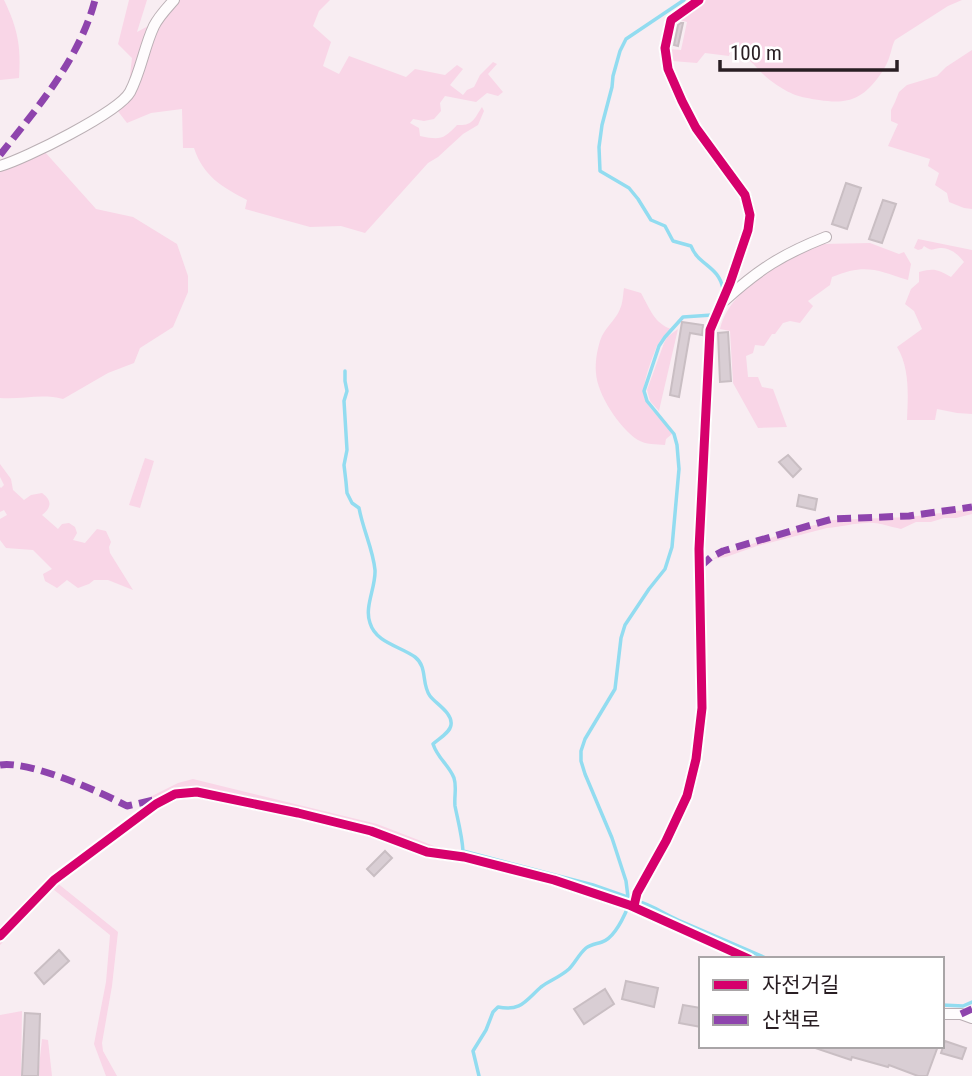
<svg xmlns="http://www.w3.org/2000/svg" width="972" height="1076" font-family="'Roboto Condensed','Noto Sans KR',sans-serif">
<rect width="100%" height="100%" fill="#f8edf2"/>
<g fill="#f9d6e7">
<path d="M0,0H4C18,29 21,47 19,78L0,80Z"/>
<polygon points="129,0 147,0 137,32 152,24 128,93 132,58 118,44"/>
<path d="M178,0H330L319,11L313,26L331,42L323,66L339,74L349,56L406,77L415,69L445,75L457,65L463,69L450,85L463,95L467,90L474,87L480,75L493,62L497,64L488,74L503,92L498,96L487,93L476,102L445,96L440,103L441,111L434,119L424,121L413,119L410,123L419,128L420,136C440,140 443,140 457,125C473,126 474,119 482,107L484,111L478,125L463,134L438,157L428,163L365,233L341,226L310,227L245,209L247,200C222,187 203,176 194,148H183L182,109L151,113L127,123L117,110L157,28Z"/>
<path d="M704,0H962L948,6L895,40C892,46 892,49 890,55C888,63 882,73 877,79C860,101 845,104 819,100C799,97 791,95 774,83C756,71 754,58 731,50L729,56L705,53L697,63L672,61L669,49L681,50L687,22L676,19Z"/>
<polygon points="972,50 972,209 964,208 949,202 947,193 935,185 939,173 928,166 930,159 888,146 898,124 891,121 891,110 895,102 899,92 907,85 937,76 946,67"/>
<path d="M44,151L96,209L133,217L177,244L188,276V292L173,327L140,348L134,363L108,373L63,399C41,393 21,400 0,398V170Z"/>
<path d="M918,239L972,250V414L957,413L937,409L935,420H907C908,396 910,368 897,347L922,329L914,311L905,304L911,289L919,282V272C934,268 937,269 951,277L964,262C959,255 950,247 940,248C931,249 933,252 924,246L922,249L918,250L914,248Z"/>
<path d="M870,243L899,254L904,252L911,264L908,280C877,270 865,263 832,277L830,285L808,301L813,306L800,323L790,321L783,323L775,334H772L764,346L755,345L753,353L746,356L748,377H758L762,387L773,389L787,427L758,428L733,383L730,331L720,329C730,288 779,265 813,246L822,244Z"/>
<path d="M624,288L641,293C650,309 654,323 671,329C666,334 661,339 657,346C652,358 640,388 645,399C650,411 665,422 672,434L666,439L665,445C656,444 646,445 638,440C620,429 597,394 596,373C595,362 597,351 600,341C604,328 616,320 620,309C623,303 623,294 624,288Z"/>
<polygon points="678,329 661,402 659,411 650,401 647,390 664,343 667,337"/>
<polygon points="145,458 154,461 140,508 129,505"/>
<path d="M0,464L11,479L13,490L24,500L31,495L42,493C53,501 51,508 42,515L58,529L62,524L69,523L75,527L77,533L73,540L85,543L97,529L106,531L111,542L109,547L110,553L133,590L108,580H94L89,584L78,588L67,580L57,588L45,581L43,574L52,569L33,550L6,548L0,540V519L7,515L4,510L0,512V487L1,488L4,485L0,477Z"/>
<path d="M972,509V514L956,518H944L931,522H916L901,529C890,527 879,522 867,523C854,523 841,527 827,528L757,546L726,557L712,559L724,553L789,532L833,520L909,517Z"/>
<polygon points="193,779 377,824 434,846 491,859 593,886 628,898 627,902 220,793 148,798 178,783"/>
<polygon points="56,882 118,932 112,986 102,1043 103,1051 117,1076 106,1076 94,1044 106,982 110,935 53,889 0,945 0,940"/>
<polygon points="22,1011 21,1076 0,1076 0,1015"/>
<polygon points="42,1039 48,1040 52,1076 38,1076"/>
</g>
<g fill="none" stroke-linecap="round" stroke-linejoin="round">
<g stroke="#92dcf0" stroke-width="3.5">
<path d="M684,0L626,39L620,51L613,76L612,87L602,125L599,147L600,171L629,188L638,199L651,220L665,226L673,241L691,246C698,265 719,266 723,289"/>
<path d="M345,371V381L347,391L344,401L347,450L344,465L346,482L347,493L352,503L359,508C363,530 373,549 375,570C376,587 364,607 370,623C376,643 400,646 415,657C428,667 421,684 430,696C436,704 453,713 451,725C450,733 438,739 433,744C438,759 449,765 454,778C457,787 454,796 455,806C458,821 462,835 463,851L593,885L630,898"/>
<polyline points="628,897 626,881 612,838 585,774 581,761 581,751 585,739 615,689 621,638 625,625 649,589 665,569 672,547 679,469 677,445 674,434 647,401 644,391 659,346 665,337 683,317 712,315"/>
<path d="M637,901C652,905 664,914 678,920L768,959"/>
<polyline points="942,1005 963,1006 972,1002"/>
<path d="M479,1076L473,1051L486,1030L493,1012L498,1007C521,1012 526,1000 541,987C549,981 560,977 569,969C575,963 579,954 586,948C591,944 596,944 602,942C614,938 623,919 628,907"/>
</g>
</g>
<g fill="#d9ced4" stroke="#c9bec3" stroke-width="2">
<polygon points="681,23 683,23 678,46 674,45 678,25"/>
<polygon points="846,183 861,188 847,229 832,224"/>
<polygon points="883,200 896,204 882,243 869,239"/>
<polygon points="682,322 703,325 702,335 690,333 679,397 670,395"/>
<polygon points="728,332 731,381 720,382 718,333"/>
<polygon points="788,455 801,469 793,477 779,462"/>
<polygon points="799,495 817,499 815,510 797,506"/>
<polygon points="385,851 392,858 374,876 367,869"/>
<polygon points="59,950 69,961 44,984 35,973"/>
<polygon points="626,981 658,988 654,1007 622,999"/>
<polygon points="605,989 614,1004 584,1024 574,1009"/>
<polygon points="683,1005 701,1008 701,1027 679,1023"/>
<polygon points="25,1013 40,1014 38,1076 22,1076"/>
<polygon points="945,1041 966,1048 962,1059 941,1053"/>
<polygon points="816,1046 938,1046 927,1076 918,1076 889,1065 888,1067 852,1057 851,1060 815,1048"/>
</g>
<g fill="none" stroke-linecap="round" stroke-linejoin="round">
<defs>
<g id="minor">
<path d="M0,166C25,159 119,112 130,92C141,71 144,47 154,26C159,16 167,8 174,0"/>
<path d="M725,300C759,269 783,254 826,237"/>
<polyline points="634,906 637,893 666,841 687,796 696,759 702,708 699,549 710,330 730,283 748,230 750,215 745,195 696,128 682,101 668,69 665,48 671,20 699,0"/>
<polyline points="0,936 54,880 156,804 175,794 197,792 298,813 371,831 427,852 464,857 554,880 629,905 749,959"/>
<polyline points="942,1014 961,1014 972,1018"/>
</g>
</defs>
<use href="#minor" stroke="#baafb4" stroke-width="12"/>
<use href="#minor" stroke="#fefcfd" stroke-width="10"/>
<g stroke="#8e44ad" stroke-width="7" stroke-dasharray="14 7" stroke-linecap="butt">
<path d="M0,155C37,108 79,60 95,0"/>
<polyline points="700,567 711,557 723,551 832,519 909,516 972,507"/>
<path d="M0,765C28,760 101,792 127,806L158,799"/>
<polyline points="961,1014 972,1009"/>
</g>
<defs>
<g id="cycleway">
<polyline points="634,906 637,893 666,841 687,796 696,759 702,708 699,549 710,330 730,283 748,230 750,215 745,195 696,128 682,101 668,69 665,48 671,20 699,0"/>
<polyline points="0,936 54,880 156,804 175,794 197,792 298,813 371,831 427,852 464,857 554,880 629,905 749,959"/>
</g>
</defs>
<use href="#cycleway" stroke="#fff" stroke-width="13"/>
<use href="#cycleway" stroke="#d6006c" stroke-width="9"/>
</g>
<rect x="699" y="957" width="245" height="91" fill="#ffffff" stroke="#a9a5a7" stroke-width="2"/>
<rect x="713" y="980" width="35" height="10" fill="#d6006c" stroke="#a9a5a7" stroke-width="2"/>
<text x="762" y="992" font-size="21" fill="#291e23">자전거길</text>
<rect x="713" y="1015" width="35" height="10" fill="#8e44ad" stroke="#a9a5a7" stroke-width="2"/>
<text x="762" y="1027" font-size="21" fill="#291e23">산책로</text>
<path d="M720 60v10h177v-10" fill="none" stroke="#291e23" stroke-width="3.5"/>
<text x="730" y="60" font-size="21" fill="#291e23" stroke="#ffffff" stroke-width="5" paint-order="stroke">100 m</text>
</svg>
